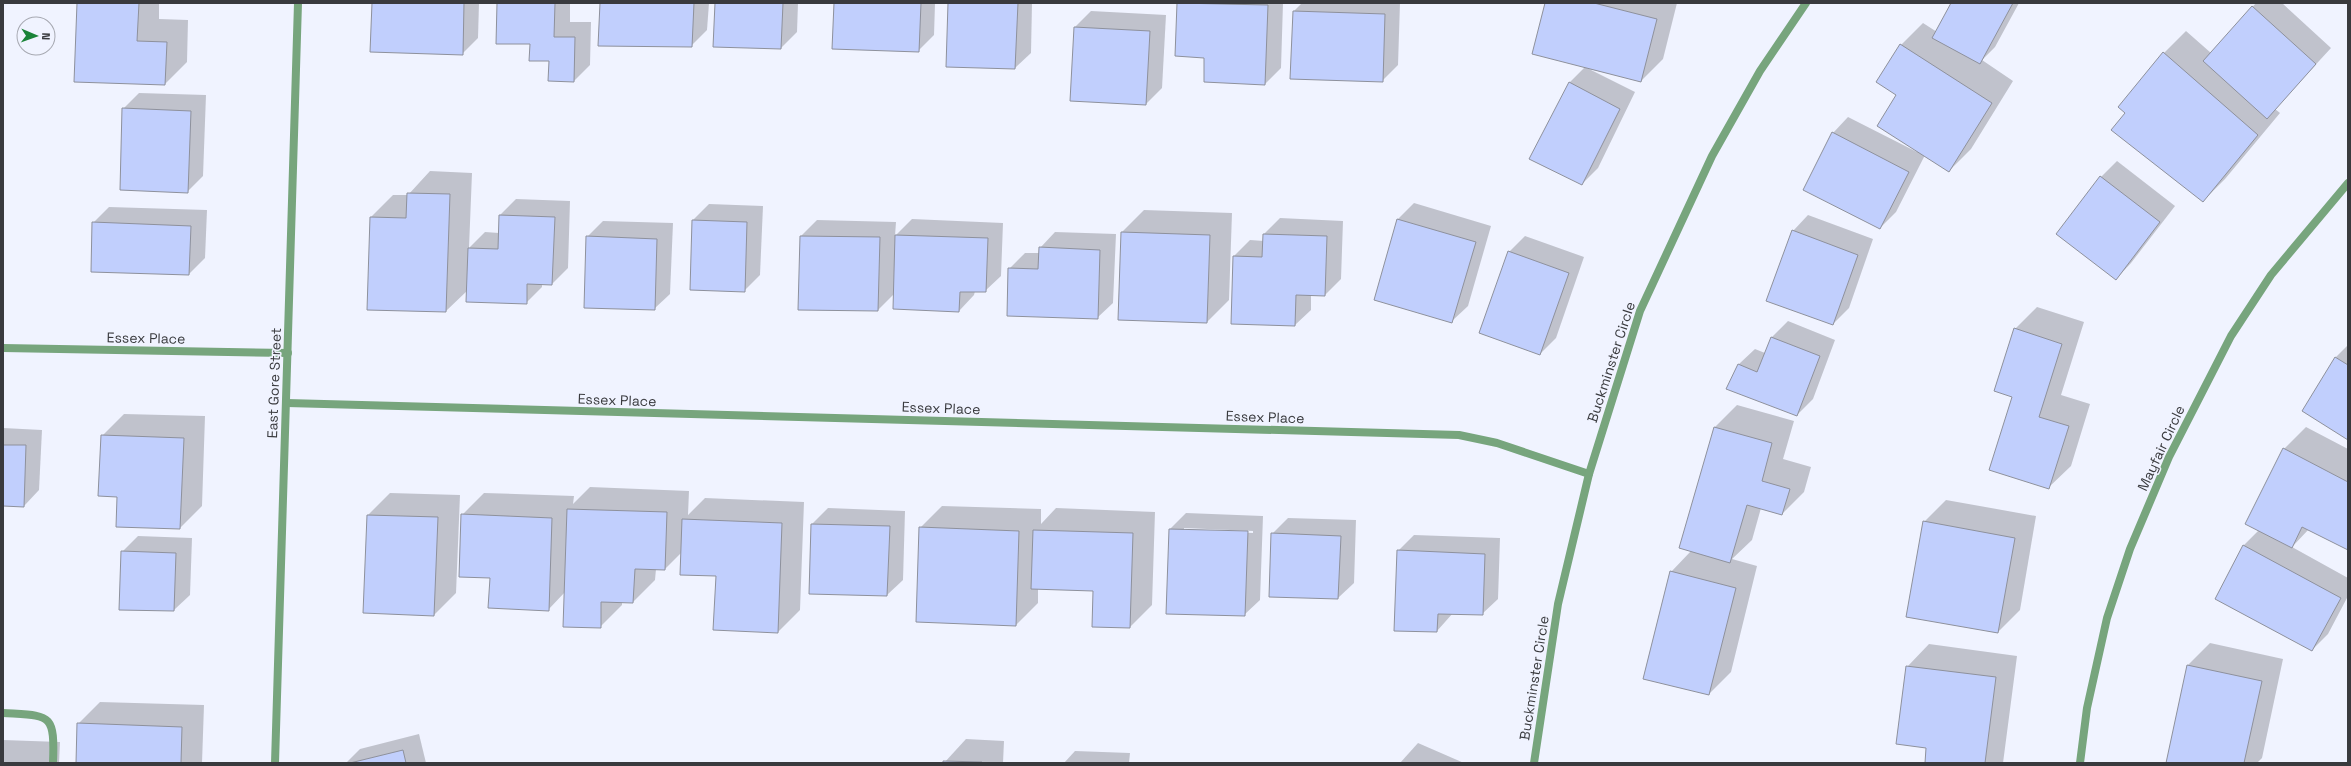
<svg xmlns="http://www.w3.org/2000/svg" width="2351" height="766" font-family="'Space Grotesk',sans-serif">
<rect width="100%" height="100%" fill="#f0f3ff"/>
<g fill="#0003" fill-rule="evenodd">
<polygon points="78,3 159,3 159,19 188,20 187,62 165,84"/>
<polygon points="373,3 479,3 478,38 462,54"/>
<polygon points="498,3 570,3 570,22 591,22 590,65 574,81 550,60"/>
<polygon points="602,3 709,3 707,30 691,46"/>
<polygon points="716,3 798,3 797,32 781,48"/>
<polygon points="835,3 935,3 934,35 918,51"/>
<polygon points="949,3 1032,3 1031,53 1015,68"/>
<polygon points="1178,3 1283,3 1281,68 1265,84 1206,57 1176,56"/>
<polygon points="1302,3 1400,3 1398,65 1382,81 1294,11"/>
<polygon points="1546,3 1677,3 1663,59 1641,81 1589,69 1635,92 1598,168 1582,184 1570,82 1585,67"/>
<polygon points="1952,3 2019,3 1995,47 1982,60 2013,81 1971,149 1949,171 1925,155 1896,212 1880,228 1833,133 1848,117 1917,152 1897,95 1901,45 1923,23 1937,32"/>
<polygon points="2256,3 2282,3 2331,48 2275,109 2280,113 2225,179 2203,201 2127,113 2164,53 2186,31 2211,53"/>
<polygon points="1091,11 1166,15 1162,88 1146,104 1071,100 1075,27"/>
<polygon points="139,93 206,95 203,176 187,192 123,109"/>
<polygon points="2117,161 2175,206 2131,263 2116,279 2101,177"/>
<polygon points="430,171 472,173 469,248 485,232 499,233 500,215 516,199 570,201 568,268 552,284 542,283 542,287 526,303 468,290 446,311 368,309 371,217 393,195 408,195"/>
<polygon points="1414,203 1491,226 1468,306 1452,321 1398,219"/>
<polygon points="709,204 763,206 760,275 744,291 693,220"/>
<polygon points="109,207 207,210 205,258 189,274 93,223"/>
<polygon points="1144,210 1232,213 1229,300 1207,322 1122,232"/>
<polygon points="1808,215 1873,239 1849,308 1833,324 1793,231"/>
<polygon points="1280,218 1343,221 1341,279 1325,295 1311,295 1311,310 1295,325 1234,256 1250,240 1264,241 1264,234"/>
<polygon points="912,219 1003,223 1001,276 985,291 975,291 974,295 959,311 894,294 878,310 799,309 801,236 817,220 896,222 895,236"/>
<polygon points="603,221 673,223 670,294 654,309 587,237"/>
<polygon points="1055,232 1116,234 1113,303 1097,318 1009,269 1025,253 1039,253 1040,248"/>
<polygon points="1525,236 1584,257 1556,338 1540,354 1509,252"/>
<polygon points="2037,307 2084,322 2061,395 2090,404 2071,466 2048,488 2013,396 2015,329"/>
<polygon points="1788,321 1835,340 1813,399 1797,415 1739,364 1755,349 1765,353 1772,337"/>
<polygon points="2348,345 2348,438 2335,358"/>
<polygon points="1737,405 1794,421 1783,459 1811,467 1804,492 1782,514 1761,508 1752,540 1732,559 1757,566 1731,672 1709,694 1671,572 1691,551 1680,547 1715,427"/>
<polygon points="124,414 205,416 202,506 180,528 117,526 118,496 102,436"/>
<polygon points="2306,427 2348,449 2348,549 2309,529 2292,547 2348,578 2348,596 2328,634 2312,650 2216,598 2244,545 2259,530 2284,449"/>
<polygon points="3,428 42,430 39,490 24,506 3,505"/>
<polygon points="590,487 689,491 688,515 705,498 804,502 800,610 778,632 717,575 682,552 665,569 656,569 655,580 633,602 622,602 622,605 600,627 565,592 548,610 491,577 462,515 484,493 574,496 573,504"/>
<polygon points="390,493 460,495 456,593 434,615 364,612 368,515"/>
<polygon points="1946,500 2036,516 2020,610 1998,632 1924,522"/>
<polygon points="942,506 1041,509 1041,524 1056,508 1155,512 1152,605 1130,627 1094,590 1038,588 1038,603 1016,625 920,528"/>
<polygon points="828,508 905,511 903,580 887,595 812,524"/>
<path d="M1186,513L1263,516L1260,600L1244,615L1170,529ZM1184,528L1253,531V533L1184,530Z"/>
<polygon points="1288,518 1356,520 1354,583 1338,598 1272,534"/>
<polygon points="1414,535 1500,538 1498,599 1482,614 1453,613 1437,631 1398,551"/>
<polygon points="138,536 192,538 190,595 174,610 122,552"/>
<polygon points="2210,643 2283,659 2262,758 2257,763 2167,763 2188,665"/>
<polygon points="1929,644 2017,656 2003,763 1926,763 1927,748 1907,667"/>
<polygon points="100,702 204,705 202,763 77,763 78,724"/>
<polygon points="419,734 426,763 346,763 360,749"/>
<polygon points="966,739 1004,741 1003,763 944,763"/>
<polygon points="3,740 60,742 59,763 3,763"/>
<polygon points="1418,743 1464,763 1400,763"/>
<polygon points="1075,751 1130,753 1129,763 1064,763"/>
</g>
<g fill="#c1cffd" stroke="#8e919c">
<polygon points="77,3 139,3 137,41 167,42 165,85 74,82"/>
<polygon points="372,3 464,3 463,55 370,52"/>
<polygon points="497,3 555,3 554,37 575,37 574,82 548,81 549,61 529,61 530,44 496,44"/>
<polygon points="600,3 694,3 692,47 598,46"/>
<polygon points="715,3 783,3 781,49 713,47"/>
<polygon points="834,3 921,3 919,52 832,49"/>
<polygon points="948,3 1018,3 1015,69 946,67"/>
<polygon points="1177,3 1268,5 1265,85 1204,82 1204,58 1175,56"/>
<polygon points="1545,3 1594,3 1657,19 1641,82 1532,54"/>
<polygon points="1951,3 2013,3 1980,64 1932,38"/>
<polygon points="2252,6 2316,64 2267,119 2203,61"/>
<polygon points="1293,11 1385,14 1383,82 1290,79"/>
<polygon points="1074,27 1150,31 1146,105 1070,101"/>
<polygon points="1900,44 1992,103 1949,172 1877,126 1896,95 1876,82"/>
<polygon points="2163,52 2258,135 2203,202 2111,130 2125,113 2118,107"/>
<polygon points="1569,82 1620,109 1582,185 1529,159"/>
<polygon points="122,108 191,111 188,193 120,190"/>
<polygon points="1832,132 1909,172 1880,229 1803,190"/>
<polygon points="2100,176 2160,222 2116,280 2056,234"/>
<polygon points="407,193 450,194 446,312 367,310 370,217 406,218"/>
<polygon points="499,215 555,217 552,285 527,284 527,304 466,302 468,248 498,249"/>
<polygon points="1397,219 1476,242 1452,323 1374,300"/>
<polygon points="692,220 747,222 745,292 690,290"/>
<polygon points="92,222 191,226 189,275 91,272"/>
<polygon points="1792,230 1858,255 1833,325 1766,301"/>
<polygon points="1121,232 1210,235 1207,323 1118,320"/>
<polygon points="1263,234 1327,236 1325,296 1296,295 1295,326 1231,324 1233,256 1262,257"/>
<polygon points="895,235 988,238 986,292 960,292 959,312 893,309"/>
<polygon points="586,236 657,239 655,310 584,308"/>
<polygon points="800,236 880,237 878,311 798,310"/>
<polygon points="1039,247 1100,250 1098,319 1007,316 1008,268 1038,269"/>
<polygon points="1508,251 1569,273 1540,355 1479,333"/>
<polygon points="2014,328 2062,344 2039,417 2069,426 2049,489 1989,470 2012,397 1994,391"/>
<polygon points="1771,337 1820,356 1797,416 1726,389 1738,364 1757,372"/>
<polygon points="2335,357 2348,365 2348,440 2302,411"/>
<polygon points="1714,427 1772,443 1762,481 1790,489 1782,515 1747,505 1730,563 1679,548"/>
<polygon points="101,435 184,438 180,529 116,527 117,497 98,496"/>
<polygon points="3,445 26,445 24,507 3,506"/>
<polygon points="2283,448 2348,482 2348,550 2302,527 2292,548 2245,524"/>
<polygon points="567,509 667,512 665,570 635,569 633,603 601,602 601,628 563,627"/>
<polygon points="461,514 552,518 549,611 488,608 490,578 459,577"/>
<polygon points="367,515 438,517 434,616 363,613"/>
<polygon points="682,519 782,523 778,633 713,630 716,576 680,575"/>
<polygon points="1923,521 2015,538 1998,633 1906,617"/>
<polygon points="811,524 890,526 887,596 809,594"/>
<polygon points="919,527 1019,531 1016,626 916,622"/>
<polygon points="1169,529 1248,531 1245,616 1166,614"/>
<polygon points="1033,530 1133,533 1130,628 1092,627 1093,591 1031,589"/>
<polygon points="1271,533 1341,536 1338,599 1269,597"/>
<polygon points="2243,545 2341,598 2312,651 2215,599"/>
<polygon points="1397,550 1485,554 1483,615 1438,614 1437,632 1394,631"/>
<polygon points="121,551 176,553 174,611 119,610"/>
<polygon points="1670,571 1736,588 1709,695 1643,679"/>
<polygon points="2187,665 2262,681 2244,763 2166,763"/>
<polygon points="1906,666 1996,677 1985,763 1925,763 1926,748 1896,744"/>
<polygon points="77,723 182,727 181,763 76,763"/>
<polygon points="403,750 406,763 350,763"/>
<polygon points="943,761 982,762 982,763 943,763"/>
</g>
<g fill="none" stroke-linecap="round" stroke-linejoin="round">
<path stroke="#77a57d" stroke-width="8" d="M3,713C50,716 55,712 53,763"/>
<g stroke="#77a57d" stroke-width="8">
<polyline points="3,348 288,353"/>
<polyline points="287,403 1459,435 1497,443 1589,474"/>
<polyline points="275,763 298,3"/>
<polyline points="1534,763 1558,604 1589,474 1640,311 1712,156 1760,71 1806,3"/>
<polyline points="2080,763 2087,708 2107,618 2130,549 2169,457 2231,336 2271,275 2348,183"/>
</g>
</g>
<g text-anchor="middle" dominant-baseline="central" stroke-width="3" stroke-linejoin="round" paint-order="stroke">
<g font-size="14" fill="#393a3e" stroke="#f0f3ff">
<text transform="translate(146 338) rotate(1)">Essex Place</text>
<text transform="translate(1611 362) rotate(-72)">Buckminster Circle</text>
<text transform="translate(274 383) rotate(-88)">East Gore Street</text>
<text transform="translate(617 400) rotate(2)">Essex Place</text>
<text transform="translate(941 408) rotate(2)">Essex Place</text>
<text transform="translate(1265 417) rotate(2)">Essex Place</text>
<text transform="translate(2161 448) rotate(-65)">Mayfair Circle</text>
<text transform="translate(1534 678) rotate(-81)">Buckminster Circle</text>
</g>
</g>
<rect width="2351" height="766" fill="none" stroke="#393a3e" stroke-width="8"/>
<g transform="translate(36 36) rotate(92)"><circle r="19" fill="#f0f3ff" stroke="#a7a9b2"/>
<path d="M0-3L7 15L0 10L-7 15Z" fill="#1a8338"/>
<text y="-6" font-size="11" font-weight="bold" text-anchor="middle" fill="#393a3e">N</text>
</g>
</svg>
